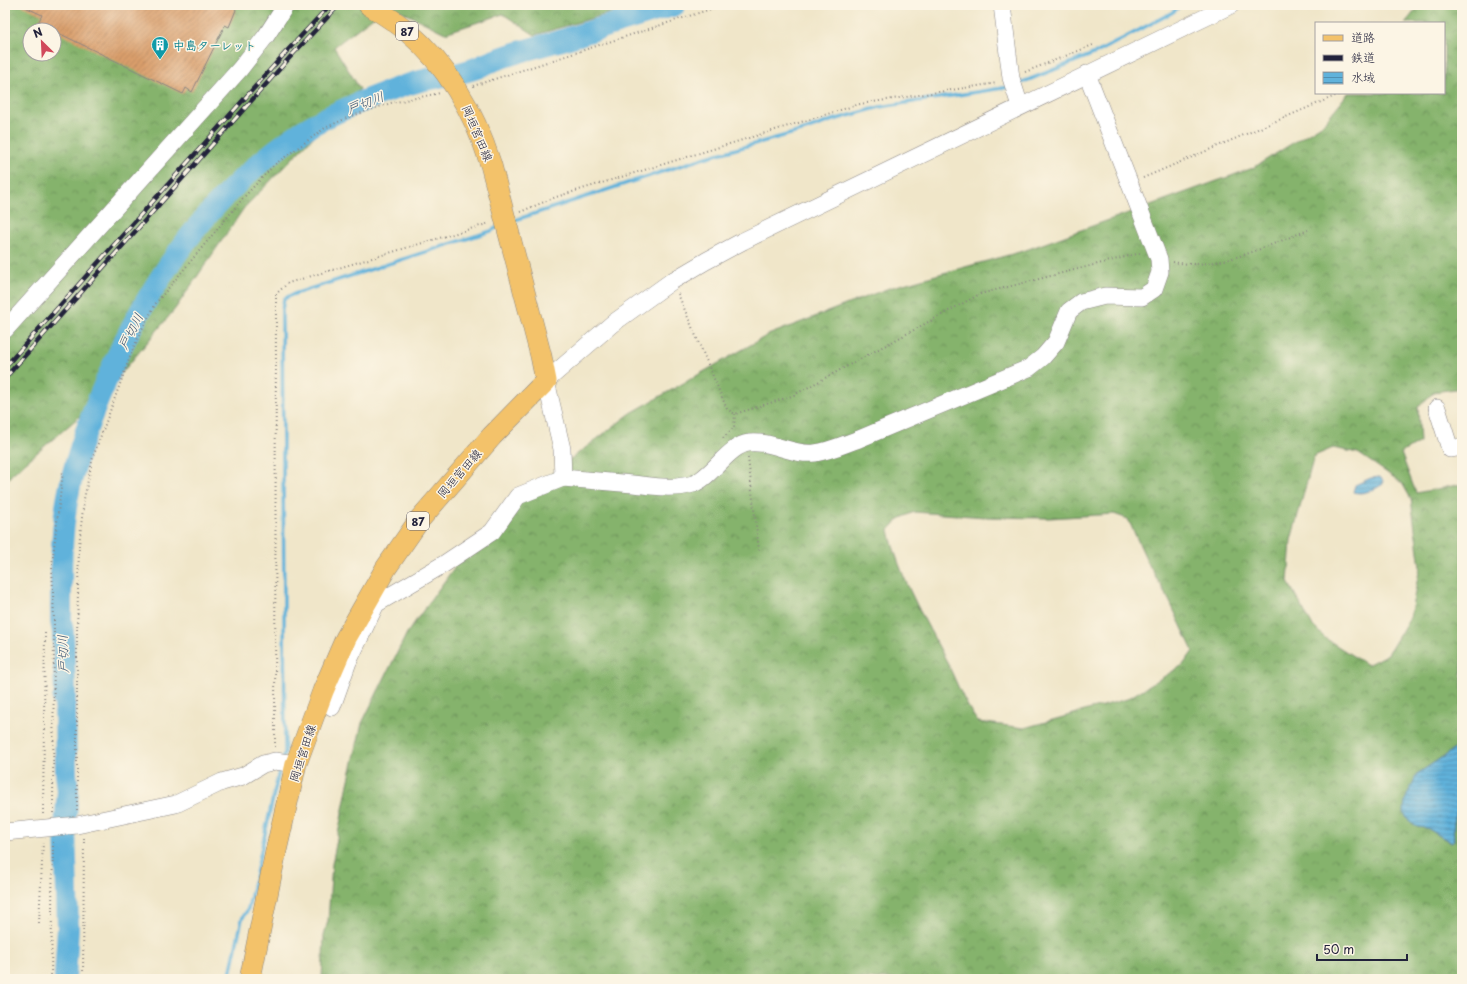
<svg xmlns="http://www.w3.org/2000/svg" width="1467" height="984" font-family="'Playpen Sans','Klee One',sans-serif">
<defs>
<pattern id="forest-crowns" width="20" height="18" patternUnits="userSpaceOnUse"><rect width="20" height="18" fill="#85b36c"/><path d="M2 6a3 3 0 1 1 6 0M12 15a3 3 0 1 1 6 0" fill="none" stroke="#6c915a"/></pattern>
<pattern id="water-rules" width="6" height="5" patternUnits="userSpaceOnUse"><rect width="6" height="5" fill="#60b2db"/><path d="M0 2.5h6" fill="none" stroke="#4f90b3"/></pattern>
<pattern id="building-hatch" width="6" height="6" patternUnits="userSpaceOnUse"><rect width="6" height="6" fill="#da9f6c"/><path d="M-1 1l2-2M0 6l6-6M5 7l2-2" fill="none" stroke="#b0815a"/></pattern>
</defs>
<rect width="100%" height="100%" fill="#fcf5e5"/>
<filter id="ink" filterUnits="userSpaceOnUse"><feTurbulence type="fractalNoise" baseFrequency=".025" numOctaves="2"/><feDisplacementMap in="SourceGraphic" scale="8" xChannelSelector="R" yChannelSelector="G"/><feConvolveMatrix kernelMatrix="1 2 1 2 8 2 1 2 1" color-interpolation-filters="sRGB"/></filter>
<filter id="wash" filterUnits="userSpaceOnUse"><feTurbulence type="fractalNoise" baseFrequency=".012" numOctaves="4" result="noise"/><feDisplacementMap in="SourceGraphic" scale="16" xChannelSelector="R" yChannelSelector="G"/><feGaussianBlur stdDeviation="0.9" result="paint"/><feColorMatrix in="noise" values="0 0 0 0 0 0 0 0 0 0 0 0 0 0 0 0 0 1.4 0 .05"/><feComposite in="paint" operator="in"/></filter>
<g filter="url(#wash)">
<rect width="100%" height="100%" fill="#f0e6c9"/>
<g fill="url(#forest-crowns)" stroke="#546a54" fill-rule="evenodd">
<path d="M5,5H637L535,35L503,14L445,33L389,5L334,47L360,89L244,208L175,309L100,399L12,474L5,483ZM30,30H54V54H30Z"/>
<path d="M1420,5H1462V388L1434,392L1418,407L1420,442L1401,453L1416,493L1462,484V739L1453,750L1417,774L1418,827L1427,828L1451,843L1454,840C1453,827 1453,815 1462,805V979H322L324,935L328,921L332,864L348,784L362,723L407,633L469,547L538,484L631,413L768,335L889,288L1023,251L1253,168L1323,124L1348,93H1444V23H1405ZM1333,448L1358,453L1402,483L1411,499L1420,567L1410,617L1388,654L1367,665L1325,638L1312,625L1288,582L1291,540L1314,456ZM914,512L986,517L1049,518L1114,514L1128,519L1149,565L1169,600L1193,651L1183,665L1127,699L1024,728L978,722C964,703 957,683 947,662C925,620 899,577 889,530L899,519Z"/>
</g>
<g fill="url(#water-rules)" stroke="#416a8b">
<path d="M1380,477L1383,481V484C1374,490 1363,495 1353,492L1355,485L1371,478Z"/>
<path d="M1462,739V805C1453,815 1453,827 1454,840L1452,843L1427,828L1418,827L1407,819L1404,812L1405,800L1417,774L1453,750Z"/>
</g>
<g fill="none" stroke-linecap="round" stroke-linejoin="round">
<g stroke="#60b2db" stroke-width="3.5">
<polyline points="1018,84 1096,53 1173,12 1181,5"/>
<polyline points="512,221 707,157 805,130 830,121 880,107 1009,87"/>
<polyline points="283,757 285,753 282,310 284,299 291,295 491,231 501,225"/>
<polyline points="229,979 242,919 248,909 280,767"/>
</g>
<path stroke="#60b2db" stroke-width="22" d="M65,979L68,927L65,828L68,790L66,774L65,700L63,699L65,697L63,632L61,622C61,582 60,541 67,501C74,460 89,420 106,381C149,281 211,191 304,130C333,112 387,90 420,81C440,76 462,75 481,66C504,55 533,48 559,41C598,29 636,17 675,5"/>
</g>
<g id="blocks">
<polygon fill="url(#building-hatch)" points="21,5 234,5 236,10 229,27 225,25 192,92 186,88 183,94 38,23 42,15"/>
</g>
</g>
<g filter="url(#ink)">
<use href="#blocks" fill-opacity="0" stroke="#898482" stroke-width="1"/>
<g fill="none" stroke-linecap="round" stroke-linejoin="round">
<defs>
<g id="minor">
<polyline points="1002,5 1011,78 1020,106"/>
<path d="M1087,74L1159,259L1160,272L1154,289L1142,297L1105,296L1081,302L1069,311L1056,342L1043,357L1029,368L859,439C845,444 830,451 815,453C793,456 771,440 749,443C729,445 712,477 693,484C673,490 653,486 633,484C610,482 586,480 563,478L562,449L546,381L612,324L672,281L706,261L743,241L1231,5"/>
<polyline points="5,330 240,69 266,36 286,5"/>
<polyline points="1437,408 1450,449 1462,447"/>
<polyline points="332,707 348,662 376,604 444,564 492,532 518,496 563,478"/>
<polyline points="5,832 77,825 176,804 222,782 243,776 263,764 275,761 296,764"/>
</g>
<path id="major" d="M250,979L276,851L296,764L323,691L346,638L386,568L420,519L492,436L546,381L541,356L491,165C475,114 448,66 407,31C395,21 382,13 369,5"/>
</defs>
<use href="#minor" stroke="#898482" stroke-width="18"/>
<use href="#major" stroke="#898482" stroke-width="22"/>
<g stroke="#898482" stroke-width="2" stroke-dasharray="1 3" stroke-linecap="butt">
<polyline points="1025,72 1093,45"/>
<polyline points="473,86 723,5"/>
<polyline points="1143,178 1342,93"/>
<polyline points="520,212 556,197 860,104 997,83"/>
<path d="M1173,262C1219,271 1266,246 1308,230"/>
<polyline points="678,294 727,409 735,414 792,396 980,294 1137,254 1142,252"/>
<polyline points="723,438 734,427 735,414"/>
<polyline points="748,458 759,550"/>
<polyline points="275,747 276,294 288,283 490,223"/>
<polyline points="77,810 77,635 79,546 84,499 93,457 133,349 142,329 156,303 244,197 274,165 325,128 349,117 391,103 440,93"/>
<polyline points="53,813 54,620 52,565 63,471"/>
<polyline points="43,814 45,631"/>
<polyline points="39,923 43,843"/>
<polyline points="51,979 53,842"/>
<polyline points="83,979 84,838"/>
</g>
<use href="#minor" stroke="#fff" stroke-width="17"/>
<use href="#major" stroke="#f3c26a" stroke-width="21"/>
<defs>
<g id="rail">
<polyline points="5,367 287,51 330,5"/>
<polyline points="5,378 292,55 339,5"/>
</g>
</defs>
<use href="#rail" stroke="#22223b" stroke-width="4.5"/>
<use href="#rail" stroke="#fcf5e5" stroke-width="3" stroke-dasharray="9" stroke-linecap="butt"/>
</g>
</g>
<defs>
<symbol id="building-pin" viewBox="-11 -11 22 30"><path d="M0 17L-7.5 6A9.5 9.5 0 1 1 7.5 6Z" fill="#0f9aa8" stroke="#fcf5e5"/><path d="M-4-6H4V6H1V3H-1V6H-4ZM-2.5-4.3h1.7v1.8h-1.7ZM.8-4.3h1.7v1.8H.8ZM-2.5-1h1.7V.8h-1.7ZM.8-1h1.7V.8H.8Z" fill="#fff"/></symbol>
</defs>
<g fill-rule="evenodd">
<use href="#building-pin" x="150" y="35" width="20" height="27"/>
</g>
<g text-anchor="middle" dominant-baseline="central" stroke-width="3" stroke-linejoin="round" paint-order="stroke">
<g fill="#fcf5e5" stroke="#63616e" stroke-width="1">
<rect x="396" y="22" width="22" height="18" rx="3"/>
<rect x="407" y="512" width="22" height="18" rx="3"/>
</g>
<g font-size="11" font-weight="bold" fill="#22223b">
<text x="407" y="31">87</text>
<text x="418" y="521">87</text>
</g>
<g font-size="12" font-weight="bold" fill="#0d838f" stroke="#fcf5e5" text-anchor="start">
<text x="173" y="45">中島ターレット</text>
</g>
<g font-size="12" fill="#22223b" stroke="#fcf5e5">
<text transform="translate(478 133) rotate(67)">岡垣宮田線</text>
<text transform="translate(459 473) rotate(-49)">岡垣宮田線</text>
<text transform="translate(302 753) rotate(-72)">岡垣宮田線</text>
</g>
<g font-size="13" font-style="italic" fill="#385473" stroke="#fcf5e5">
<text transform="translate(365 102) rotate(-21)">戸切川</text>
<text transform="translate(130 331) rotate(-63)">戸切川</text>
<text transform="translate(62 654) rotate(-92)">戸切川</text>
</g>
</g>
<rect width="1467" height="984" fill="none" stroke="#fcf5e5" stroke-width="20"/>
<rect x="1315" y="22" width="130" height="72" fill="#fcf5e5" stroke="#a5a1a1"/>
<rect x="1323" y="35" width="20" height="6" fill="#f3c26a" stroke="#a5a1a1"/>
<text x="1351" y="42" font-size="12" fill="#22223b">道路</text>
<rect x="1323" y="55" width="20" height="6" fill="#22223b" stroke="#a5a1a1"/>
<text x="1351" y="62" font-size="12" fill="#22223b">鉄道</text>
<rect x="1323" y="72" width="20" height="12" fill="url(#water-rules)" stroke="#a5a1a1"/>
<text x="1351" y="82" font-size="12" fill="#22223b">水域</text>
<g transform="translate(42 42) rotate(336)"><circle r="19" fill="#fcf5e5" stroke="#a5a1a1"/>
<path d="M0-3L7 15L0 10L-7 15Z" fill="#d1495b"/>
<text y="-6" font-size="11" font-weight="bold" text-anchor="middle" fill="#22223b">N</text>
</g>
<path d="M1317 954v6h90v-6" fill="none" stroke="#22223b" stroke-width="2"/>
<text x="1323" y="954" font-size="12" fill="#22223b" stroke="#fcf5e5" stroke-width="3" paint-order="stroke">50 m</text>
</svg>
